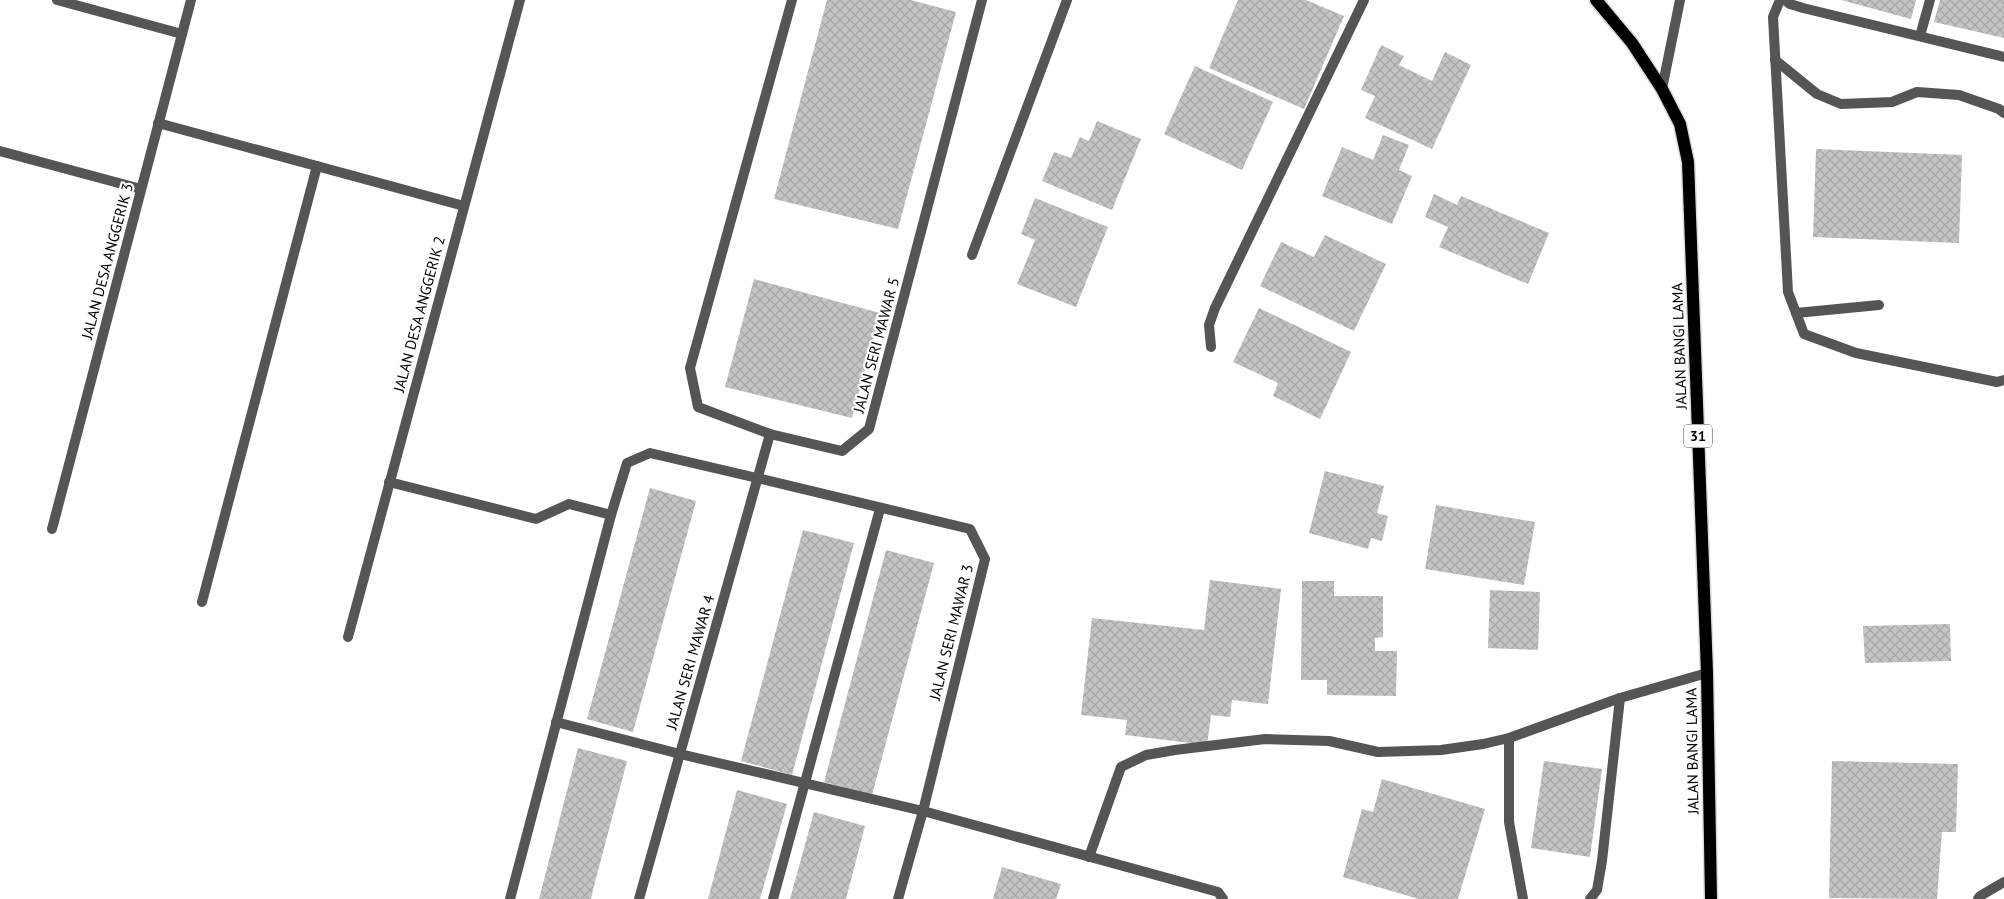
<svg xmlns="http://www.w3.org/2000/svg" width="2004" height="899" font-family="'PT Sans',sans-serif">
<defs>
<pattern id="building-cross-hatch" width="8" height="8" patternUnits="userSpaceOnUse" patternTransform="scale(1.25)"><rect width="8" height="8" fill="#c4c4c4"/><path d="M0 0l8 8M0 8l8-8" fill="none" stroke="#a7a7a7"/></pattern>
</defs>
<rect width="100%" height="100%" fill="#fff"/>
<g fill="url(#building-cross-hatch)">
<polygon points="827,0 911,0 956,12 898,229 774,199"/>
<polygon points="1238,0 1306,0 1344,16 1304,109 1209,68"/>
<polygon points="1841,0 1916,0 1911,19"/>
<polygon points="1940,0 2004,0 2004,38 1934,22"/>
<polygon points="1381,45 1404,56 1399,65 1432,81 1445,52 1471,65 1432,149 1365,118 1375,96 1361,90"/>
<polygon points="1195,66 1273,102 1242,170 1164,134"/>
<polygon points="1097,121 1141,139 1112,210 1042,181 1054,152 1071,158 1080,137 1089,141"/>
<polygon points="1383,135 1409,145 1399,170 1412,176 1392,224 1322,196 1342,147 1373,160"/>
<polygon points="1816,149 1962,155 1959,243 1813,237"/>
<polygon points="1434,194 1457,205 1461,196 1549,233 1528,284 1439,247 1448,227 1425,217"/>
<polygon points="1035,198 1108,227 1076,307 1017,284 1035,240 1021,234"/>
<polygon points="1325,235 1386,264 1354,331 1260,286 1281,242 1314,257"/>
<polygon points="754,279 880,313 852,418 725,387"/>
<polygon points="1259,308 1351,352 1320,419 1273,396 1278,383 1233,362"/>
<polygon points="1325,471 1384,486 1377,513 1388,516 1382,541 1371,538 1368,549 1309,533"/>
<polygon points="650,488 696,501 633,732 587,719"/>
<polygon points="1436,505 1535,522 1524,585 1425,569"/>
<polygon points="803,530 854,543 792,775 741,761"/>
<polygon points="886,550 934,563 872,795 824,782"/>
<polygon points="1210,580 1281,589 1268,704 1232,700 1230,717 1211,715 1207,745 1125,735 1127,720 1081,715 1092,618 1204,630"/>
<polygon points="1302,581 1334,581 1334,596 1383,596 1383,637 1375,638 1375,651 1397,651 1396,696 1327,695 1327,680 1301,680"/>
<polygon points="1490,590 1540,592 1538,650 1488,648"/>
<polygon points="1950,624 1951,661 1865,663 1863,626"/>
<polygon points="578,748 627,761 593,890 591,899 539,899"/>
<polygon points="1544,761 1602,769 1590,857 1531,848"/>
<polygon points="1832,761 1958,764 1956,832 1942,832 1937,899 1829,898"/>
<polygon points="1382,779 1485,809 1458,899 1419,899 1343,877 1362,809 1373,812"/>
<polygon points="737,790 787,804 760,899 708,899"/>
<polygon points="814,812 865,826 846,899 790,899"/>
<polygon points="1002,867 1061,884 1056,899 993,899"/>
</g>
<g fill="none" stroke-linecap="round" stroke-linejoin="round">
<defs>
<polyline id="primary" points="1596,0 1632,43 1662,89 1680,124 1688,162 1707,673 1711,899"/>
</defs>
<use href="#primary" stroke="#dbdbdb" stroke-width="15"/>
<g stroke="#555" stroke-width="10">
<polyline points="57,0 182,34"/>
<polyline points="1780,0 1773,17 1788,292 1804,334 1856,353 1997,382 2004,380"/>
<polyline points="1920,36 1930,0"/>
<polyline points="1775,60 1817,94 1841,104 1892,102 1917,92 1959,95 1999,109 2004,113"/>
<polyline points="1796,313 1879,305"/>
<polyline points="389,482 536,519 569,504 611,515"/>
<polyline points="202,602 317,166"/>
<polyline points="556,722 680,754 923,811 1218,892 1223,899"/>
<polyline points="1509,738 1509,822 1523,899"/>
<polyline points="510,899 611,515 627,463 650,453 757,478"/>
<polyline points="773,899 880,509"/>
<polyline points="1590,899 1597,890 1602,861 1620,698"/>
<polyline points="1978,899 1980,896 2004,882"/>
</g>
<g stroke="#555" stroke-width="10">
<polyline points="792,0 690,368 698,407 770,434 842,451 869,429 982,0"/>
<polyline points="1785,0 1790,4 1803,8 2004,57"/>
<polyline points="158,123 464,206"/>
<polyline points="0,151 141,189"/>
<polyline points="972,255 1067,0"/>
<polyline points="1211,347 1209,325 1215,308 1364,0"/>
<polyline points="757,478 970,529 985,559 923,811 898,899"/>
<polyline points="52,529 191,0"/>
<polyline points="348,637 520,0"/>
<polyline points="1089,857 1121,767 1146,755 1175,750 1265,739 1329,741 1378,752 1441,750 1483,744 1509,738 1620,698 1707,673"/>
<polyline points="639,899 770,434"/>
</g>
<polyline stroke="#555" stroke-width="10" points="1662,89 1680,0"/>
<use href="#primary" stroke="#000" stroke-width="12"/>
</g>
<g text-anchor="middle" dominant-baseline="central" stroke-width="4.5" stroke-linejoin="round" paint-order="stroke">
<rect fill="#fff" stroke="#4c4c4c" stroke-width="1" x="1684" y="424.5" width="28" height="23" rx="4"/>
<g font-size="14" font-weight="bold" fill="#000">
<text x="1698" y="436">31</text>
</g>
<g font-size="15" fill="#000" stroke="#fff">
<text transform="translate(107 261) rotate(-75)">JALAN DESA ANGGERIK 3</text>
<text transform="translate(419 314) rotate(-75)">JALAN DESA ANGGERIK 2</text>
<text transform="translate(876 345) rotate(-75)">JALAN SERI MAWAR 5</text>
<text transform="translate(1679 346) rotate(-92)">JALAN BANGI LAMA</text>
<text transform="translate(951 632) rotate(-76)">JALAN SERI MAWAR 3</text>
<text transform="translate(690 662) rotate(-74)">JALAN SERI MAWAR 4</text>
<text transform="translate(1692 751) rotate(-91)">JALAN BANGI LAMA</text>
</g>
</g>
</svg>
